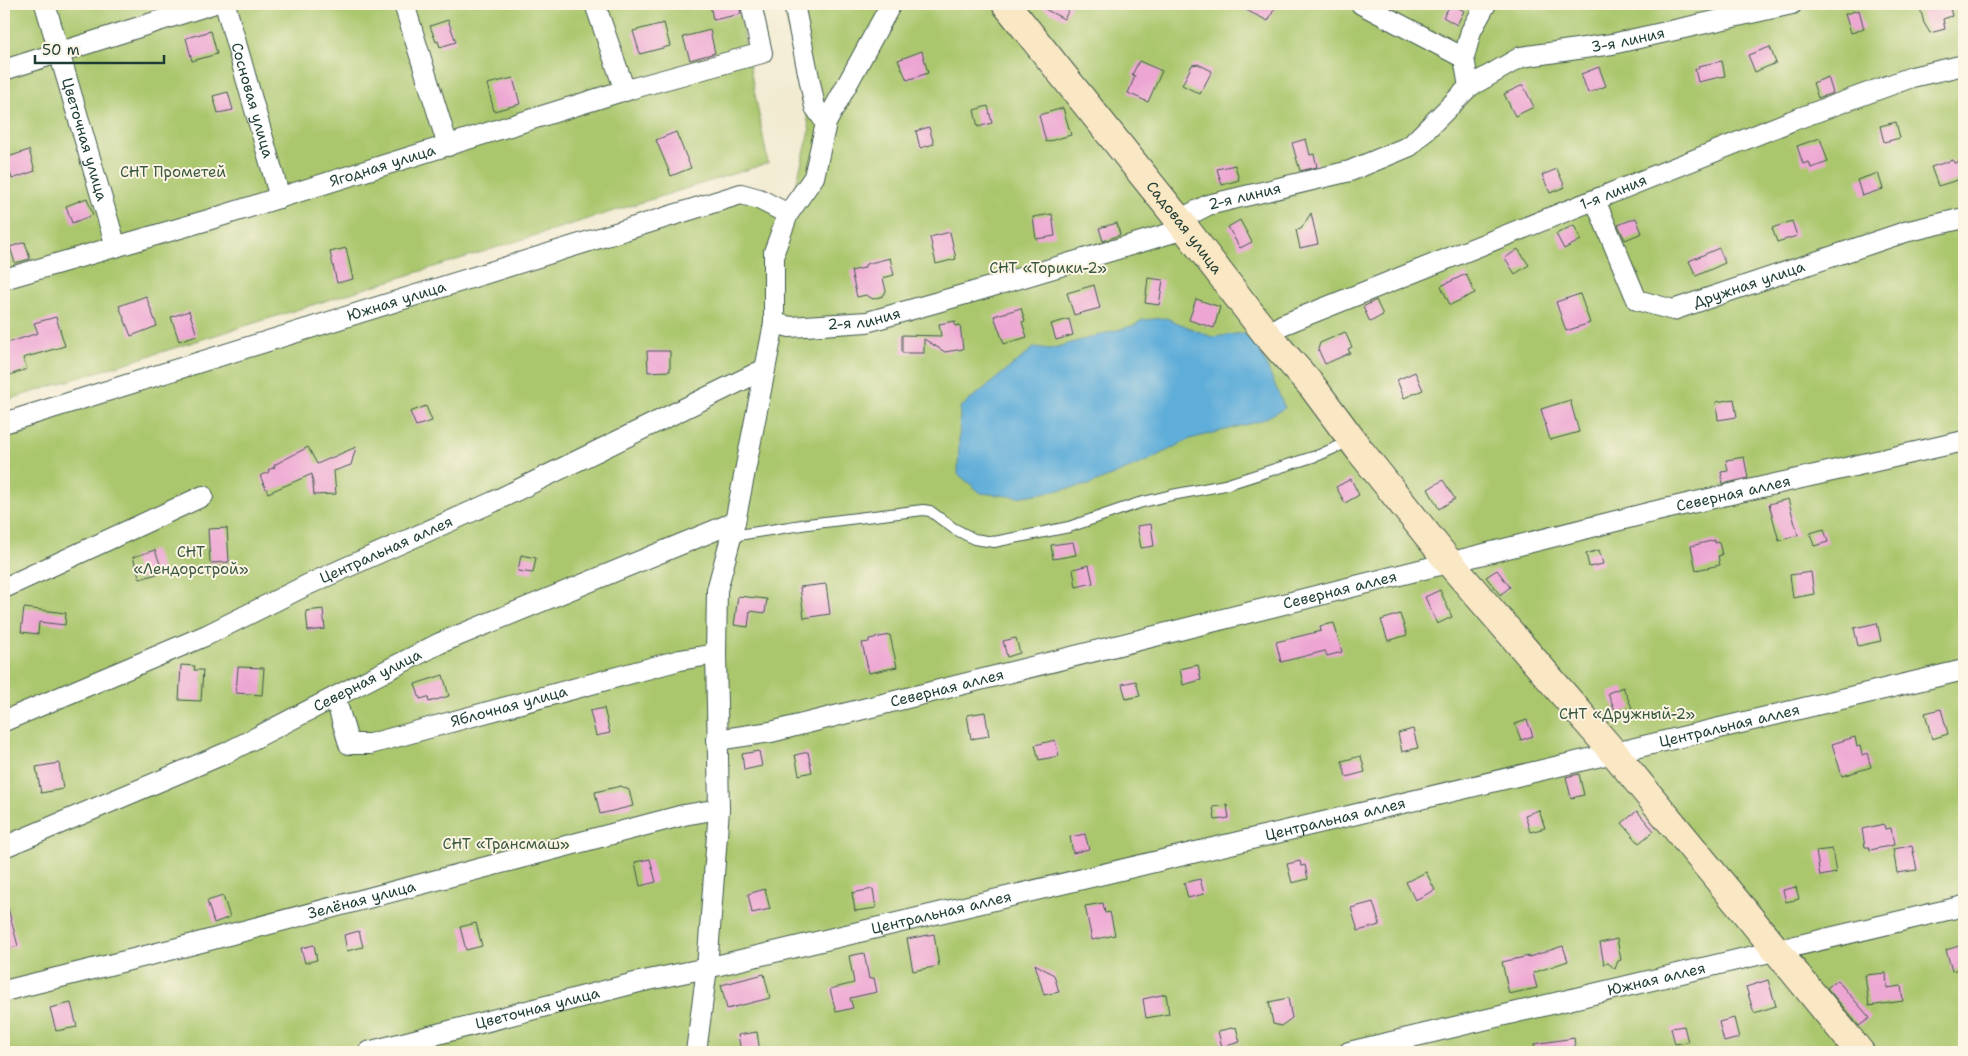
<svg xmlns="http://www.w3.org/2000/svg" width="1968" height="1056" font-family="'Shantell Sans',sans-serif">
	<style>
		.green { fill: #abc76e; stroke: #658251 }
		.water { fill: #5fadd9; stroke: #3f7586 }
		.building { fill: #eda6d3 }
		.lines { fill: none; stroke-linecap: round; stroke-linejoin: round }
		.lane-casing { stroke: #3f574c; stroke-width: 12 }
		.street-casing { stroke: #3f574c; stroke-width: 22 }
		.secondary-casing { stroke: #3f574c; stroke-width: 30 }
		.lane { stroke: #fff; stroke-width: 10 }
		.street { stroke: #fff; stroke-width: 20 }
		.secondary { stroke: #fae7c3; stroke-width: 28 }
		.labels { text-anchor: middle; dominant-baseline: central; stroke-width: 4; stroke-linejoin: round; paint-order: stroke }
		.street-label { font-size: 15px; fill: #1f3d34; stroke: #fcf5e5 }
		.park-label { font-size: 15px; fill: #3b5940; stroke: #fcf5e5 }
	</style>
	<rect width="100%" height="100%" fill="#fcf5e5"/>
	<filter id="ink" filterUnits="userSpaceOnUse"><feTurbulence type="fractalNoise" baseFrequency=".02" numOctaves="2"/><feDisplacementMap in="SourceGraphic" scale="10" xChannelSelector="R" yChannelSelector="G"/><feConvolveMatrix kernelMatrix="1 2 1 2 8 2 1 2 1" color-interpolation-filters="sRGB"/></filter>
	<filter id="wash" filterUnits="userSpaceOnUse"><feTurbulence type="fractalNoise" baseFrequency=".0096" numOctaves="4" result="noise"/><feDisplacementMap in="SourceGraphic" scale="20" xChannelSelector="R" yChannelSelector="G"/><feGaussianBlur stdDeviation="1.12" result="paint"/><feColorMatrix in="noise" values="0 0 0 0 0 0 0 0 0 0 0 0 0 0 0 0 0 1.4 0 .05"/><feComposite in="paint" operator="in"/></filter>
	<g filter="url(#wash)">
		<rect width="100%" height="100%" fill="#f2ebd2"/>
		<g class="green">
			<path d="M 4,4 L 738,4 L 768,163 L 4,401 Z"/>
			<path d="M 783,4 L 1964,4 L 1964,1052 L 4,1052 L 4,423 L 741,194 L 788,214 L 810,131 Z"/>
		</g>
		<path class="water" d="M 1166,318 L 1212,337 L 1244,333 L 1260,351 L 1285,408 L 1260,421 L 1190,439 L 1147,461 L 1089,485 L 1018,497 L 981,493 L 958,474 L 960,408 L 1035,347 L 1050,349 L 1135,325 L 1142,320 Z"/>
		<g id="blocks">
			<g class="building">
				<path d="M 710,4 L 739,4 L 741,14 L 713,20 Z"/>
				<path d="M 1035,4 L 1072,4 L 1064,19 Z"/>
				<path d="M 1234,4 L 1277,4 L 1268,21 Z"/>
				<path d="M 1451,4 L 1464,11 L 1457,25 L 1443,17 Z"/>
				<path d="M 1919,4 L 1949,4 L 1952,16 L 1943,19 L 1945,29 L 1930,33 L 1924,23 Z"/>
				<path d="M 1859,10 L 1864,29 L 1851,33 L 1845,14 Z"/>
				<path d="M 448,20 L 456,42 L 440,47 L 438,41 L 436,42 L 430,26 Z"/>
				<path d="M 664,23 L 670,46 L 640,54 L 633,31 Z"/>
				<path d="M 710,30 L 715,53 L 690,60 L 683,37 Z"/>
				<path d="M 211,31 L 217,54 L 192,61 L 186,38 Z"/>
				<path d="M 1770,47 L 1776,63 L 1755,72 L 1748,55 Z"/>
				<path d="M 922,51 L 928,73 L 907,80 L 898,60 Z"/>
				<path d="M 1139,61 L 1162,71 L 1148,102 L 1128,93 L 1135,76 L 1132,75 Z"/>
				<path d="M 1722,61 L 1725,76 L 1698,82 L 1695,69 L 1699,68 L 1698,66 Z"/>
				<path d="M 1198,64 L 1212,71 L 1200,94 L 1182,85 L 1192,65 Z"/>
				<path d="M 1599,67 L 1606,86 L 1588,93 L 1581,74 Z"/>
				<path d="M 1828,77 L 1833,93 L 1818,98 L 1813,83 Z"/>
				<path d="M 513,78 L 520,104 L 494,111 L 487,84 Z"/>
				<path d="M 1523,85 L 1534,107 L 1515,116 L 1504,94 Z"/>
				<path d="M 228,92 L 233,110 L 218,113 L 213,96 Z"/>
				<path d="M 988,106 L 992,123 L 978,127 L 974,110 Z"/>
				<path d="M 1063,108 L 1071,135 L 1046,142 L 1039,115 Z"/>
				<path d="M 1896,122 L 1900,138 L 1884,142 L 1880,126 Z"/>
				<path d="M 929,127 L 934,144 L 920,148 L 916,131 Z"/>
				<path d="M 676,132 L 691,168 L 671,176 L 656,140 Z"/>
				<path d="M 1820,138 L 1828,162 L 1811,168 L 1809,162 L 1803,164 L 1797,146 Z"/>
				<path d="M 1306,139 L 1310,155 L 1314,154 L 1317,167 L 1300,171 L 1292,143 Z"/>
				<path d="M 29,150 L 35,171 L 12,179 L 5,158 Z"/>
				<path d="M 1953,160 L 1954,163 L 1964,161 L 1964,178 L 1938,186 L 1931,167 Z"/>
				<path d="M 1235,165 L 1239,180 L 1222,185 L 1217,169 Z"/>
				<path d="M 1557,169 L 1565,187 L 1550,193 L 1542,175 Z"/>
				<path d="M 1878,173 L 1883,189 L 1862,196 L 1857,180 Z"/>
				<path d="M 87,198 L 93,215 L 72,223 L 66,206 Z"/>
				<path d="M 1311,213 L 1318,244 L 1300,248 L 1296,230 L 1301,229 Z"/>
				<path d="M 1052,214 L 1055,236 L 1036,239 L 1033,217 Z"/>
				<path d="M 1636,218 L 1642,233 L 1625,240 L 1618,225 Z"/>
				<path d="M 1240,220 L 1252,242 L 1240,248 L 1228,227 Z"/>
				<path d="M 1792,221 L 1797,236 L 1777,242 L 1772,228 Z"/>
				<path d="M 1117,223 L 1120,235 L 1103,241 L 1099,228 Z"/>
				<path d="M 1574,225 L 1581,240 L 1564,249 L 1556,234 Z"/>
				<path d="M 950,232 L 956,259 L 936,264 L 930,237 Z"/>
				<path d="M 25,242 L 30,259 L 15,263 L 10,247 Z"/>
				<path d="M 346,248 L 353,279 L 337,283 L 330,252 Z"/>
				<path d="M 1719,248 L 1725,263 L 1696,276 L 1689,261 Z"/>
				<path d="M 1518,249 L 1529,265 L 1515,274 L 1505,258 Z"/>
				<path d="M 890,258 L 894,275 L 883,278 L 886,291 L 883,296 L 873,299 L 866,295 L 857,297 L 851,271 L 864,268 L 866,264 Z"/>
				<path d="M 1466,274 L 1475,293 L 1450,305 L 1441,286 Z"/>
				<path d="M 1148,278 L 1163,280 L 1159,305 L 1145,303 Z"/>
				<path d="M 1094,285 L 1100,308 L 1074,315 L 1067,293 Z"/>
				<path d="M 1580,294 L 1590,323 L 1566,331 L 1556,302 Z"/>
				<path d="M 146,296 L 157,326 L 131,336 L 119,306 Z"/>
				<path d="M 1196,299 L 1220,307 L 1214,328 L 1189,320 Z"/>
				<path d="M 1376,300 L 1383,315 L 1370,322 L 1363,307 Z"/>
				<path d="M 1021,308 L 1025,321 L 1022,322 L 1027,337 L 1004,344 L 994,316 Z"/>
				<path d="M 189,311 L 197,335 L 179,341 L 171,317 Z"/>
				<path d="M 56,317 L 65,346 L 23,358 L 27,369 L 4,377 L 4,344 L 38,333 L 34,323 Z"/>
				<path d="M 1069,319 L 1073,335 L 1056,340 L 1051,324 Z"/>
				<path d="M 955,321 L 955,326 L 960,325 L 963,349 L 945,352 L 924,339 L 924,353 L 902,353 L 902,335 L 941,336 L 939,324 Z"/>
				<path d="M 1345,332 L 1352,347 L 1348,349 L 1350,353 L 1325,364 L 1318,349 L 1320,343 Z"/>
				<path d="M 647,351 L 670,351 L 670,371 L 648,372 Z"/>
				<path d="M 1415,372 L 1423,390 L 1404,398 L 1397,380 Z"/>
				<path d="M 1734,399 L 1737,417 L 1718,420 L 1716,402 Z"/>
				<path d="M 1570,400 L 1579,432 L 1550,440 L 1541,409 Z"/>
				<path d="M 426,406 L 432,421 L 416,426 L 410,412 Z"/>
				<path d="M 308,447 L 317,464 L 356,447 L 351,465 L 334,471 L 336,494 L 314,495 L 312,474 L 268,493 L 260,476 L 269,472 L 268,470 L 275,467 L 274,465 Z"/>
				<path d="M 1744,457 L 1748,478 L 1723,484 L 1721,472 L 1728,471 L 1726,460 Z"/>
				<path d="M 1351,479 L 1359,495 L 1345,503 L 1336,487 Z"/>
				<path d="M 1443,480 L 1455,499 L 1439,509 L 1428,489 Z"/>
				<path d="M 1788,499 L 1798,535 L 1779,541 L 1769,504 Z"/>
				<path d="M 1151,524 L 1154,546 L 1141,548 L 1137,526 Z"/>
				<path d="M 227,528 L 229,562 L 210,563 L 208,529 Z"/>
				<path d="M 1824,529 L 1828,542 L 1814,546 L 1810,533 Z"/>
				<path d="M 1715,540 L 1715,543 L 1719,542 L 1722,555 L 1718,556 L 1720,565 L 1696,570 L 1691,546 Z"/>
				<path d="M 1073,542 L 1076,555 L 1053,559 L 1051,545 Z"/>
				<path d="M 155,550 L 163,572 L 140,579 L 133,557 Z"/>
				<path d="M 1599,550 L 1603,564 L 1589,567 L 1586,554 Z"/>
				<path d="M 521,555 L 536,558 L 533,573 L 518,571 Z"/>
				<path d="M 1089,565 L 1093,583 L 1076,587 L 1073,569 Z"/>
				<path d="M 1497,570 L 1510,587 L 1500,595 L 1486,577 Z"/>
				<path d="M 1811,572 L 1814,594 L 1793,598 L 1790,575 Z"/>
				<path d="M 826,584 L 830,614 L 804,618 L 800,587 Z"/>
				<path d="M 1440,590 L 1452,617 L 1437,624 L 1425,597 Z"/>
				<path d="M 738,596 L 767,599 L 765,613 L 750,611 L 748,627 L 734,625 Z"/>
				<path d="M 24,608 L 66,613 L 65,625 L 39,622 L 38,634 L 21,632 Z"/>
				<path d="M 323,609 L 325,629 L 308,631 L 306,611 Z"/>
				<path d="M 1400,614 L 1407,635 L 1388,641 L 1381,620 Z"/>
				<path d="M 1334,623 L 1342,652 L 1327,656 L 1325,651 L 1281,662 L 1276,642 L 1321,631 L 1320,626 Z"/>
				<path d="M 1877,623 L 1881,641 L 1858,646 L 1854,628 Z"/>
				<path d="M 890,635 L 897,667 L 869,673 L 862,643 L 869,642 L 869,639 Z"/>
				<path d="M 1016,638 L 1020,653 L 1007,657 L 1003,641 Z"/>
				<path d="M 181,665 L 195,666 L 194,670 L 203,670 L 201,701 L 179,700 Z"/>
				<path d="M 1198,665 L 1201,680 L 1183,685 L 1180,669 Z"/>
				<path d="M 238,667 L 264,668 L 262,695 L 236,693 Z"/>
				<path d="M 443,675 L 449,696 L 429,702 L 428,697 L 420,699 L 415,684 Z"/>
				<path d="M 1136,681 L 1140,696 L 1126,699 L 1122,684 Z"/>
				<path d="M 1623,687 L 1632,708 L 1617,715 L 1608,693 Z"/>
				<path d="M 604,708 L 610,733 L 596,736 L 590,711 Z"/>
				<path d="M 1941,709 L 1948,734 L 1932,739 L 1925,713 Z"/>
				<path d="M 985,712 L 989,736 L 971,739 L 967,715 Z"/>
				<path d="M 1527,720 L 1533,736 L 1521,740 L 1515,724 Z"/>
				<path d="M 1413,729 L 1418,748 L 1402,752 L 1398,733 Z"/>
				<path d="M 1855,737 L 1857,747 L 1860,746 L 1862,755 L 1867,753 L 1871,767 L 1842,776 L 1832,744 Z"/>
				<path d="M 1055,740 L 1059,756 L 1039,760 L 1035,745 Z"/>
				<path d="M 759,751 L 762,766 L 744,770 L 742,754 Z"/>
				<path d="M 808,752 L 812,772 L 799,775 L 795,755 Z"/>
				<path d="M 1361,756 L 1365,772 L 1346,777 L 1342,761 Z"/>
				<path d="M 59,763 L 63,789 L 41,793 L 36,767 Z"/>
				<path d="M 1579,774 L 1584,795 L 1571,798 L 1566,777 Z"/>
				<path d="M 621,786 L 629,790 L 633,806 L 600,814 L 595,792 Z"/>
				<path d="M 1227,805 L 1229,818 L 1215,820 L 1213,807 Z"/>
				<path d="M 1539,810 L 1545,828 L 1530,832 L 1525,815 Z"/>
				<path d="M 1637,811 L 1654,831 L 1639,843 L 1622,823 Z"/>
				<path d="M 1884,824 L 1885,829 L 1891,828 L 1894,845 L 1870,850 L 1869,847 L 1865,847 L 1862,829 Z"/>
				<path d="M 1085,834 L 1089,849 L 1073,853 L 1070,837 Z"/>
				<path d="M 1912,846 L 1917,870 L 1897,873 L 1893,849 Z"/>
				<path d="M 1832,849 L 1836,873 L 1820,876 L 1816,851 Z"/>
				<path d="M 650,859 L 656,882 L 640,886 L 635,862 Z"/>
				<path d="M 1300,861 L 1301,866 L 1305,865 L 1308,879 L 1292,883 L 1287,864 Z"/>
				<path d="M 1426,872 L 1435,890 L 1415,900 L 1406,882 Z"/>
				<path d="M 1200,879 L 1204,894 L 1188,898 L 1184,883 Z"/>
				<path d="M 1796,887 L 1799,899 L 1786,902 L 1783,890 Z"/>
				<path d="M 765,889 L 770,909 L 752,913 L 748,894 Z"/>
				<path d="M 873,889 L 876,908 L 855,911 L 852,893 Z"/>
				<path d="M 223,896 L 230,917 L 214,923 L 207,901 Z"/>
				<path d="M 1373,902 L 1380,925 L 1358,931 L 1351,908 Z"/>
				<path d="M 1103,903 L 1105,913 L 1110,912 L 1115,935 L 1092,940 L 1085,906 Z"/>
				<path d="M 8,908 L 18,946 L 4,950 L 4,909 Z"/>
				<path d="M 476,923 L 482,946 L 466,950 L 460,927 Z"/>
				<path d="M 359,931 L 363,947 L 347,951 L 344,935 Z"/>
				<path d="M 934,934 L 939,966 L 913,971 L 907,939 Z"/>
				<path d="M 1617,939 L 1621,960 L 1618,961 L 1615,969 L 1608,963 L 1604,964 L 1600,943 Z"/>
				<path d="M 314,945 L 317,960 L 305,963 L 301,948 Z"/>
				<path d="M 1962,945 L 1964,953 L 1964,967 L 1952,971 L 1946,950 Z"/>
				<path d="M 1563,946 L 1568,961 L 1533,973 L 1537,988 L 1509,994 L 1502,962 L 1529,956 L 1529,957 Z"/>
				<path d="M 864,953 L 869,979 L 874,978 L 877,992 L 850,998 L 853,1008 L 836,1012 L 830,989 L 854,983 L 849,956 Z"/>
				<path d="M 1035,964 L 1054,975 L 1059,992 L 1044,995 Z"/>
				<path d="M 1886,973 L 1887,988 L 1901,986 L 1903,1001 L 1869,1006 L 1865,975 Z"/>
				<path d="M 764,974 L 770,998 L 727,1009 L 721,985 Z"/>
				<path d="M 1768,980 L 1776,1006 L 1754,1013 L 1746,987 Z"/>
				<path d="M 1837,980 L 1870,1018 L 1859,1026 L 1827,988 Z"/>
				<path d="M 1166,994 L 1169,1014 L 1146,1018 L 1143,999 Z"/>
				<path d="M 1288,998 L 1292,1018 L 1281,1026 L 1273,1024 L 1269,1002 Z"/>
				<path d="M 71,1003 L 77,1027 L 56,1031 L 50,1008 Z"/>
				<path d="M 1734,1018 L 1739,1038 L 1724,1042 L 1719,1022 Z"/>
				<path d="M 1684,1026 L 1688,1042 L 1675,1044 L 1671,1028 Z"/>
				<path d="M 1236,1027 L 1240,1042 L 1222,1047 L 1218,1031 Z"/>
				<path d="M 757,1032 L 760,1052 L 741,1052 L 738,1035 Z"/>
				<path d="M 1574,1038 L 1576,1052 L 1535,1052 L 1534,1044 Z"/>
			</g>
		</g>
	</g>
	<g filter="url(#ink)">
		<use href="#blocks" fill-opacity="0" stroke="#3f574c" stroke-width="1"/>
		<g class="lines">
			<defs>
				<path id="lane" d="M 732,536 L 808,524 L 923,510 L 930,511 L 953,528 L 974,539 L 994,542 L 1069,527 L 1139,503 L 1172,495 L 1225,485 L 1319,455 L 1350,441"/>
				<g id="street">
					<path id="s1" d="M 45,4 L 116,247"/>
					<path id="s2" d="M 225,4 L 280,198"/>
					<path d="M 404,4 L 448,146"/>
					<path d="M 595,4 L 625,91"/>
					<path d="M 794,4 L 815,107 L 826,123"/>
					<path d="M 1361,4 L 1464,58"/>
					<path d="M 4,70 L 212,4"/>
					<path d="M 1469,87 L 1464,58 L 1471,31 L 1486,4"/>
					<path id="s3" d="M 1595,200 L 1637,300 L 1673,310 L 1905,232 L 1964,218"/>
					<path id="s4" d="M 4,279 L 208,220 L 619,92 L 762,53 L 751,4"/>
					<path id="s5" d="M 774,323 L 790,327 L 867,322 L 973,292 L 1171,233 L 1179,220 L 1208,205 L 1350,171 L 1410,146 L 1469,87 L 1521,57 L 1612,44 L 1792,4"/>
					<path id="s6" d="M 1267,335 L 1282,325 L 1791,121 L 1912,77 L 1964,65"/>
					<path id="s7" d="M 4,423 L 741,194 L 759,199 L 788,214"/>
					<path d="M 4,588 L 203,496"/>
					<path id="s8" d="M 335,697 L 349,744 L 370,744 L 680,660 L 716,654"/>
					<path id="s9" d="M 4,721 L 207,635 L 307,585 L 493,502 L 765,369"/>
					<path id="s10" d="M 717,740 L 771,732 L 1652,512 L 1964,441"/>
					<path id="s11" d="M 4,847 L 226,753 L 440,643 L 735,522"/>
					<path id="s12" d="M 4,991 L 190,945 L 684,815 L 719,809"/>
					<path id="s13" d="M 368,1052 L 639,982 L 707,968 L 1964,670"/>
					<path d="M 696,1052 L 707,968 L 719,809 L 716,654 L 717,590 L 735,522 L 771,339 L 774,323 L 774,252 L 788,214 L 814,177 L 826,123 L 891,4"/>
					<path id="s14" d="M 1349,1052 L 1964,906"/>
				</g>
				<g id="secondary">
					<path id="s15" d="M 1006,4 L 1179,220 L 1267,335 L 1312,386 L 1361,452 L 1449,562 L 1615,754 L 1860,1052"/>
				</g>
			</defs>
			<use href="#lane" class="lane-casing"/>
			<use href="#street" class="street-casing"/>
			<use href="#secondary" class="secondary-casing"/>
			<use href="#lane" class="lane"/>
			<use href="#street" class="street"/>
			<use href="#secondary" class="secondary"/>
		</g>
	</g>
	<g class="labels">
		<g class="street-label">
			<text stroke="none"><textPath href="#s5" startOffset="921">3-я линия</textPath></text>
			<text stroke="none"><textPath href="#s2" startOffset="100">Сосновая улица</textPath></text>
			<text stroke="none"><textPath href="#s1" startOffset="141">Цветочная улица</textPath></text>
			<text stroke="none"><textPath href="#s4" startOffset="395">Ягодная улица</textPath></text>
			<text stroke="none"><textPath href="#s6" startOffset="375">1-я линия</textPath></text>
			<text stroke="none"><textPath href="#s5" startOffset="496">2-я линия</textPath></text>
			<text stroke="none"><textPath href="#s15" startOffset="286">Садовая улица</textPath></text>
			<text stroke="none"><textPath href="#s3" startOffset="226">Дружная улица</textPath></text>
			<text stroke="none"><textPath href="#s7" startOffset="411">Южная улица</textPath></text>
			<text stroke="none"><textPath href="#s5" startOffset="91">2-я линия</textPath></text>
			<text stroke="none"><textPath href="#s10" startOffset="1046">Северная аллея</textPath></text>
			<text stroke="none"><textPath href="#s9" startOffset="419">Центральная аллея</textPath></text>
			<text stroke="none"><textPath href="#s10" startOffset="641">Северная аллея</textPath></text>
			<text stroke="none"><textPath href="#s11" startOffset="400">Северная улица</textPath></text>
			<text stroke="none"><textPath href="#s10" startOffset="236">Северная аллея</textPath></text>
			<text stroke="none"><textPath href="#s8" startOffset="214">Яблочная улица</textPath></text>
			<text stroke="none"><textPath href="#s13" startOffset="1400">Центральная аллея</textPath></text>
			<text stroke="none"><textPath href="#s13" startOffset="995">Центральная аллея</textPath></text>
			<text stroke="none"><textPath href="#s12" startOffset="369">Зелёная улица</textPath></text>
			<text stroke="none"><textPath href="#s13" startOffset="590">Центральная аллея</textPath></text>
			<text stroke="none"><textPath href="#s14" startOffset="316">Южная аллея</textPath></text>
			<text stroke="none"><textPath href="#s13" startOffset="175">Цветочная улица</textPath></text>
		</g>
		<g class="park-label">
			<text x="173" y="172">СНТ Прометей</text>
			<text x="1048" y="268">СНТ «Торики-2»</text>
			<text x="191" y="552">СНТ<tspan x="191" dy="17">«Лендорстрой»</tspan></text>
			<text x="1627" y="714">СНТ «Дружный-2»</text>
			<text x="506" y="844">СНТ «Трансмаш»</text>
		</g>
	</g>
	<rect width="1968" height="1056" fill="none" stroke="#fcf5e5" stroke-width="20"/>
	<path d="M35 55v8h129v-8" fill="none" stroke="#1f3d34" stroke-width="2.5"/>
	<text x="42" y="55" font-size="15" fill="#1f3d34" stroke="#fcf5e5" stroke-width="4" paint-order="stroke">50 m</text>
</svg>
